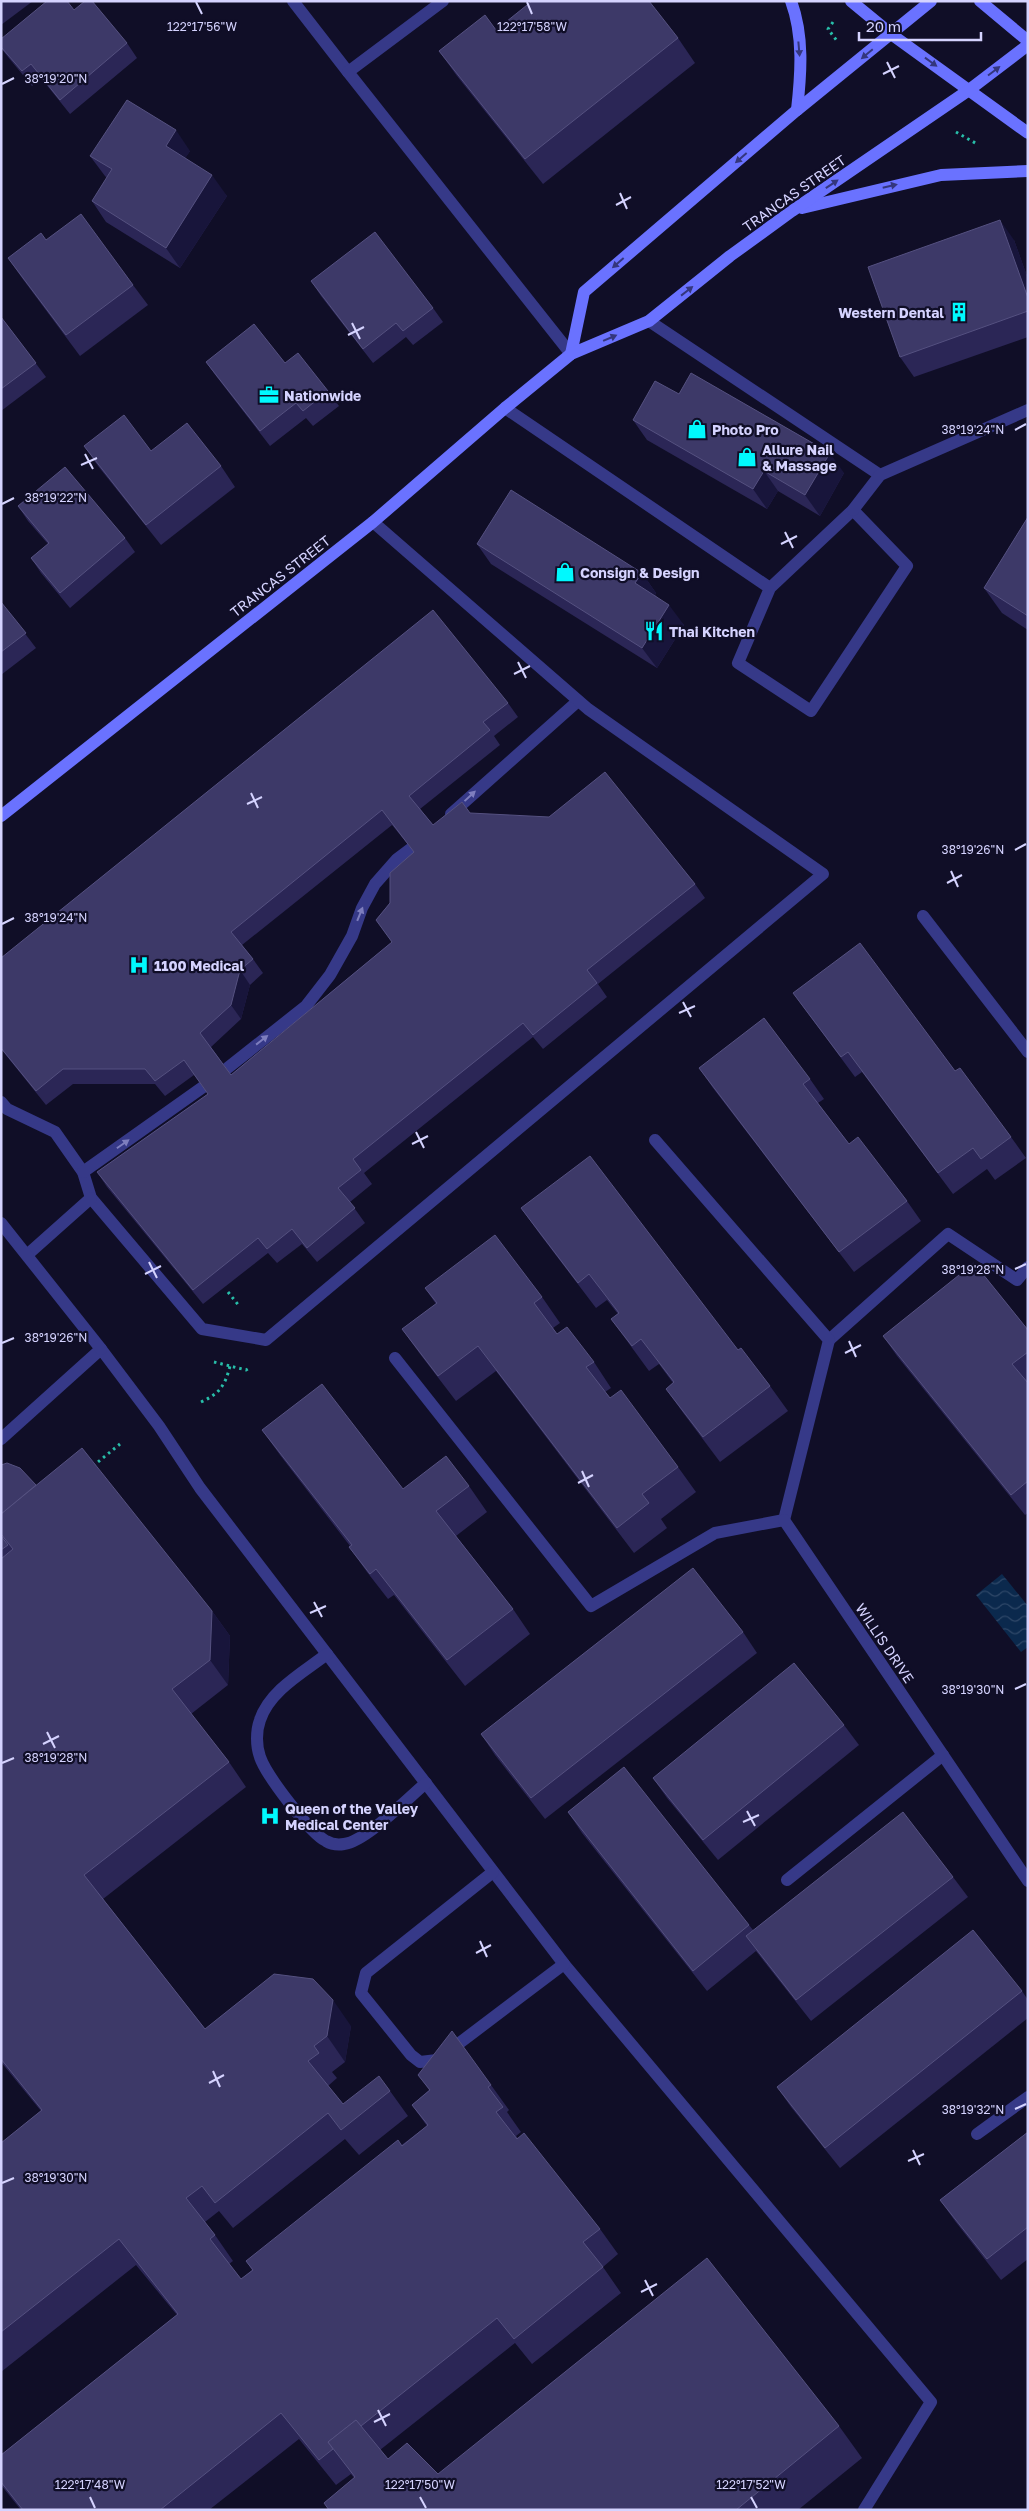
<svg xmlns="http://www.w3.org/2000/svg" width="1029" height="2511" font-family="'Golos Text',sans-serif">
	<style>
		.water { fill: url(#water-waves) }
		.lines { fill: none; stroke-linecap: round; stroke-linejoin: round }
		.path { stroke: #28bea9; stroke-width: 3; stroke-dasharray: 2.5 4; stroke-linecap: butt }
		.lane { stroke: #363988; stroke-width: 12 }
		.street { stroke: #363988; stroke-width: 12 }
		.secondary { stroke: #6a72ff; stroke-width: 12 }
		.wall { fill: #2b2656; fill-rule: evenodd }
		.shaded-wall { fill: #18153b }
		.building { fill: #3d3968; stroke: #555180; fill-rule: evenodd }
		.oneway { fill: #34367d }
		.oneway2 { fill: #7e7ebe }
		.ticks { fill: none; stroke: #d5d3ff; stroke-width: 2 }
		.labels { text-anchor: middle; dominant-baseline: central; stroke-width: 4.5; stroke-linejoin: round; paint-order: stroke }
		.street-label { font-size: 14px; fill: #d5d3ff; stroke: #100e27 }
		.poi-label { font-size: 14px; font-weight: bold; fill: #d5d3ff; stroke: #100e27; text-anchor: start }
		.ticks-label { font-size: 12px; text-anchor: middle; fill: #d5d3ff; stroke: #100e27; stroke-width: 4.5; stroke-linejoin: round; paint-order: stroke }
	</style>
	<defs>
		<pattern id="water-waves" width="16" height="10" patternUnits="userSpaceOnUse" patternTransform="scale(1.25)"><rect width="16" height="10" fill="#0b294d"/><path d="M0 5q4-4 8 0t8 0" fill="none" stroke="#2e4768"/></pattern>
	</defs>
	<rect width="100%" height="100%" fill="#100e27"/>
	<path class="water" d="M 1002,1574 L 1028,1606 L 1028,1647 L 1021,1652 L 976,1595 Z"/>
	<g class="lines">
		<g class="path">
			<path d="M 833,22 L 828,29 L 837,41"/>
			<path d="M 956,132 L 977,144"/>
			<path d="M 228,1292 L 240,1307"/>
			<path d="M 214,1362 L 246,1370 L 251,1367"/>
			<path d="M 201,1402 C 219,1394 225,1386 230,1366"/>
			<path d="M 93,1466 L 120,1444"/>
		</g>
		<g class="lane">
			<path d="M 293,1 L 348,72"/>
			<path d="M 443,1 L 348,72 L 571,354"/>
			<path d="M 649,321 L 880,475"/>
			<path d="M 505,408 L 770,588 L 738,663 L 811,711 L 907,566 L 853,510 L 770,588"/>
			<path d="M 853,510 L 880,475 L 1028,410"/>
			<path d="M 451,814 L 578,701"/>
			<path d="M 923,916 L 1028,1052"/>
			<path d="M 225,1070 L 306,1006 L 330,975 L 352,936 L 362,908 L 375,884 L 397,859 L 417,844"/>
			<path d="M 1,1102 L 7,1109 L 55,1132 L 83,1172 L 91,1198 L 202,1329 L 266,1340 L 823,874 L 588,709 L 373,522"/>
			<path d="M 83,1172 L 203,1087"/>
			<path d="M 27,1255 L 91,1198"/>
			<path d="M 829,1340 L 948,1234 L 1017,1280 L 1028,1267"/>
			<path d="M 395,1358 L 591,1606 L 715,1533 L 784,1520 L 829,1340 L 655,1140"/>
			<path d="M 1,1439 L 101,1349 L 159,1426 L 200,1488 L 564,1964 L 931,2402 L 864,2510"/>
			<path d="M 327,1654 C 304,1672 270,1690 260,1720 C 256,1731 256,1746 260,1757 C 266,1775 310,1833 326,1841 C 331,1844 338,1845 344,1844 C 366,1841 407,1799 426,1783"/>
			<path d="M 493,1872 L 366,1973 L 361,1993 L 411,2055 L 420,2062 L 437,2060 L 564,1964"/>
			<path d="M 787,1880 L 943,1755"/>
			<path d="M 977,2134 L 1028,2097"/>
		</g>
		<g class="street">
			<path d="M 1,1223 L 101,1349"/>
			<path d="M 784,1520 L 1028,1881"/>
		</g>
		<g class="secondary">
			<path d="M 791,1 C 804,36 801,74 797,110"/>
			<path d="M 851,1 L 891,34 L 1028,133"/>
			<path d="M 980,1 L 1028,41"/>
			<path d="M 802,208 L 941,175 L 1028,171"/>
			<path d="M 571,354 L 584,292 L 797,110 L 931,1"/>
			<path d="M 1,816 L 373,522 L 505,408 L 571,354 L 649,321 L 730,256 L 792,211 L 969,90 L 1028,45"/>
		</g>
	</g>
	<g class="wall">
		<path d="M 1,1 L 33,1 L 1,25 Z"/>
		<path d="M 74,10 L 127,43 L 137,58 L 70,114 L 41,78 L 32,86 L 8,57 L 1,48 L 1,39 Z"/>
		<path d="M 496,30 L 678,38 L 695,63 L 543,184 L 457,76 L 439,51 Z"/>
		<path d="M 190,151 L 185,158 L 227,196 L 180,268 L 106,222 L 92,201 L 107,178 L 105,176 L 90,156 Z"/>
		<path d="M 46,240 L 133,285 L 148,305 L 80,356 L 22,278 L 8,258 Z"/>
		<path d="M 1014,240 L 1028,279 L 1028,337 L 914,377 L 900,357 Z"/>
		<path d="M 311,281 L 433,308 L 443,322 L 413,345 L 406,337 L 373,363 L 321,296 Z"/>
		<path d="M 1,317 L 46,377 L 1,411 Z"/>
		<path d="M 206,362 L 285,363 L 328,391 L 339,406 L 313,426 L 306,418 L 270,446 L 216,376 Z"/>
		<path d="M 633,420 L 844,473 L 820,516 L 778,491 L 767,509 L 647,440 Z"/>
		<path d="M 84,446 L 151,451 L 221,466 L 235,487 L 161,545 L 98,466 Z"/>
		<path d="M 18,506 L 125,538 L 135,552 L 70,608 L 41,573 L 31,558 L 48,544 L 28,521 Z"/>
		<path d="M 1028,517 L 1028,630 L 1002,613 L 984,588 Z"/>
		<path d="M 477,544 L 642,573 L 656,593 L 655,595 L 684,625 L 657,668 L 491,564 Z"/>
		<path d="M 1,602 L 36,648 L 1,675 Z"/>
		<path d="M 508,703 L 518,717 L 494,736 L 500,745 L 420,809 L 433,825 L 470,813 L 695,884 L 705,898 L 598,984 L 607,997 L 543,1049 L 533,1037 L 364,1173 L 372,1184 L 350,1202 L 365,1223 L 317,1262 L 302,1244 L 277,1263 L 268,1253 L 203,1304 L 107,1187 L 97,1172 L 208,1094 L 194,1075 L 165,1096 L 155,1084 L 73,1084 L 46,1105 L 1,1049 L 1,958 ZM 392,825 L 414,852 L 390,903 L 376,920 L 392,942 L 231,1075 L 211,1047 L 241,1019 L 250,985 L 263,973 L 253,959 L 242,945 Z"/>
		<path d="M 793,993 L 955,1071 L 1011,1137 L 1026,1158 L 995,1180 L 987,1169 L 953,1194 L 862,1072 L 855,1077 Z"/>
		<path d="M 699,1068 L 810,1079 L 824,1099 L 818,1103 L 849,1144 L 907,1201 L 921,1221 L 854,1272 L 713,1088 Z"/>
		<path d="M 521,1208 L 738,1350 L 770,1386 L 788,1411 L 720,1462 L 684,1414 L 666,1389 L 673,1383 L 659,1364 L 649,1371 L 611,1319 L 618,1314 L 607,1300 L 596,1308 L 539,1233 Z"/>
		<path d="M 425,1288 L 542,1297 L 560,1323 L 553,1328 L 557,1334 L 594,1362 L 611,1388 L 605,1392 L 610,1398 L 678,1467 L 696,1492 L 661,1519 L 667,1528 L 634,1553 L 496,1371 L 456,1401 L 420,1354 L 402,1329 L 436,1304 Z"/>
		<path d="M 1028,1330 L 1028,1513 L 1025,1515 L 897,1356 L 883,1336 Z"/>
		<path d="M 262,1430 L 403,1489 L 469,1486 L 487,1512 L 456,1536 L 513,1609 L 530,1634 L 465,1686 L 394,1595 L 388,1599 L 367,1572 L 349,1547 L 350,1546 L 280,1455 Z"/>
		<path d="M 1,1465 L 36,1485 L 212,1611 L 230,1636 L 228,1685 L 191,1714 L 229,1762 L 246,1787 L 103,1899 L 205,2029 L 351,2026 L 345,2062 L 332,2072 L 337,2078 L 328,2086 L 343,2104 L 390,2091 L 408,2116 L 359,2155 L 345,2139 L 233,2228 L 219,2211 L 205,2222 L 215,2235 L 233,2261 L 229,2264 L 241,2279 L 252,2270 L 246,2261 L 427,2126 L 412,2105 L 429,2090 L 418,2075 L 491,2085 L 509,2110 L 507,2112 L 521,2132 L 516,2136 L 600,2229 L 618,2254 L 603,2267 L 621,2293 L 532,2364 L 515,2343 L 380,2450 L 388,2459 L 438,2474 L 839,2426 L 862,2458 L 798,2510 L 329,2510 L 324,2503 L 354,2478 L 351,2474 L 336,2485 L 299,2439 L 209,2510 L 21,2510 L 1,2485 L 1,2455 L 177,2315 L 136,2265 L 1,2372 L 1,2143 L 41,2111 L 1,2062 Z"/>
		<path d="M 743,1632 L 757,1653 L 545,1819 L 495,1755 L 481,1734 Z"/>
		<path d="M 844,1725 L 859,1745 L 718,1860 L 667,1798 L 653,1778 Z"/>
		<path d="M 568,1812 L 749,1925 L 753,1930 L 953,1877 L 968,1897 L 811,2021 L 756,1951 L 707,1991 L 582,1833 Z"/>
		<path d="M 1022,1991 L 1028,2000 L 1028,2018 L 840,2168 L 791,2107 L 777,2087 Z"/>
		<path d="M 1028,2132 L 1028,2259 L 1001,2280 L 955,2221 L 940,2200 Z"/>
	</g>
	<g class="shaded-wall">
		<path d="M 176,130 L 190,151 L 180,166 L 166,146 Z"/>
		<path d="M 212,175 L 227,196 L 180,268 L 166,248 Z"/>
		<path d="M 1000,220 L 1014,240 L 1028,279 L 1028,298 Z"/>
		<path d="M 830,453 L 844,473 L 820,516 L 805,495 Z"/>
		<path d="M 764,471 L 778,491 L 767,509 L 753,489 Z"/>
		<path d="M 642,573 L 656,593 L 650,604 L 635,583 Z"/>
		<path d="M 669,605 L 684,625 L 657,668 L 642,648 Z"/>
		<path d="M 240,970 L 250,985 L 241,1019 L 231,1005 Z"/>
		<path d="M 212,1611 L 230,1636 L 228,1685 L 210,1660 Z"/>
		<path d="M 333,2000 L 351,2026 L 345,2062 L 327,2036 Z"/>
	</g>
	<g class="building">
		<path d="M 47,1 L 67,1 L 74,10 L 85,1 L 92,1 L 127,43 L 60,100 L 31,64 L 22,71 L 1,47 L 1,39 Z"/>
		<path d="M 532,1 L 649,1 L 678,38 L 525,159 L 439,51 L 485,15 L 496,30 Z"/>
		<path d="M 127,100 L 176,130 L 166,146 L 212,175 L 166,248 L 92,201 L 112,169 L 90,156 Z"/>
		<path d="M 81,214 L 133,285 L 66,335 L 8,258 L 41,233 L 46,240 Z"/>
		<path d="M 1000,220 L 1028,298 L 1028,311 L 900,357 L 868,267 Z"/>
		<path d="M 375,232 L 433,308 L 403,331 L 396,323 L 363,349 L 311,281 Z"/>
		<path d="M 1,317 L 36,363 L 1,389 Z"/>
		<path d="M 254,324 L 285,363 L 298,353 L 328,391 L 303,411 L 296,403 L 260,431 L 206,362 Z"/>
		<path d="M 691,373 L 830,453 L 805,495 L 764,471 L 753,489 L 633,420 L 655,381 L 679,394 Z"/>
		<path d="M 124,415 L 151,451 L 187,423 L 221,466 L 146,525 L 84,446 Z"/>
		<path d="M 65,467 L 125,538 L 60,593 L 31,558 L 49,543 L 18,506 Z"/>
		<path d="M 511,490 L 642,573 L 635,583 L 669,605 L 642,648 L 477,544 Z"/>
		<path d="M 1028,517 L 1028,616 L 984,588 Z"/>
		<path d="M 1,602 L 26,633 L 1,652 Z"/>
		<path d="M 433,610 L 508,703 L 483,722 L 490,730 L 409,796 L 433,825 L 462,802 L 470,813 L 549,817 L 605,772 L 695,884 L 587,970 L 597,983 L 533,1035 L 523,1023 L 353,1159 L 361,1170 L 338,1188 L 355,1208 L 307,1248 L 292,1229 L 267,1249 L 258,1238 L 193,1290 L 97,1172 L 208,1094 L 184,1060 L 155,1081 L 145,1069 L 63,1069 L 36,1091 L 1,1048 L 1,958 ZM 382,810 L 414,852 L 390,873 L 390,903 L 376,920 L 392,942 L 231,1075 L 200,1033 L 231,1005 L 240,970 L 253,959 L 231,932 Z"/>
		<path d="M 860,943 L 955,1071 L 960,1068 L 1011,1137 L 981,1159 L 973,1148 L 938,1173 L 848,1052 L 841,1057 L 793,993 Z"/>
		<path d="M 764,1018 L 810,1079 L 803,1084 L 849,1144 L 858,1137 L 907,1201 L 839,1252 L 699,1068 Z"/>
		<path d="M 590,1156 L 738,1350 L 741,1348 L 770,1386 L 703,1437 L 666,1389 L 674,1382 L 641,1339 L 632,1346 L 611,1319 L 619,1313 L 589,1274 L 578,1283 L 521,1208 Z"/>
		<path d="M 495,1235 L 542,1297 L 534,1303 L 557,1334 L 567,1327 L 594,1362 L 586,1367 L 610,1398 L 621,1390 L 678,1467 L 642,1494 L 649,1503 L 617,1528 L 478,1346 L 438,1376 L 402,1329 L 437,1303 L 425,1288 Z"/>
		<path d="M 974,1263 L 1028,1330 L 1028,1352 L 1012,1364 L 1028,1383 L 1028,1481 L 1011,1495 L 883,1336 Z"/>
		<path d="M 322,1384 L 403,1489 L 446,1456 L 469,1486 L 436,1511 L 513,1609 L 447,1660 L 376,1569 L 370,1574 L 349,1547 L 352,1545 L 262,1430 Z"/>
		<path d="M 82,1448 L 212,1611 L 210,1660 L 172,1689 L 229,1762 L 84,1875 L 205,2029 L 274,1974 L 313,1979 L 333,2000 L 327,2036 L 314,2046 L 319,2053 L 308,2061 L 343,2104 L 379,2076 L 390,2091 L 341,2130 L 328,2113 L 215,2203 L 202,2186 L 186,2198 L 215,2235 L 210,2239 L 241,2279 L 253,2270 L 246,2261 L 398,2140 L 402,2146 L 428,2125 L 412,2105 L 430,2090 L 418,2075 L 452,2031 L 491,2085 L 488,2087 L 503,2107 L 496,2112 L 517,2139 L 524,2133 L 600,2229 L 583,2242 L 603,2267 L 514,2339 L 497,2318 L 361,2426 L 356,2420 L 328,2442 L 333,2449 L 319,2460 L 281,2413 L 160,2510 L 23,2510 L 1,2482 L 1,2455 L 178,2314 L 119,2239 L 1,2332 L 1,2143 L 42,2110 L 1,2059 L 1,1559 L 13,1549 L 1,1534 L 1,1514 Z"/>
		<path d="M 7,1463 L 20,1468 L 36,1485 L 1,1514 L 1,1465 Z"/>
		<path d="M 1,1536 L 8,1545 L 1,1550 Z"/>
		<path d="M 693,1568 L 743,1632 L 531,1798 L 481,1734 Z"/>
		<path d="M 794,1663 L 844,1725 L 703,1840 L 653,1778 Z"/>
		<path d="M 624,1767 L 749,1925 L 693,1971 L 568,1812 Z"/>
		<path d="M 903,1812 L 953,1877 L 796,2000 L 746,1936 Z"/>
		<path d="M 973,1930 L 1022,1991 L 825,2148 L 777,2087 Z"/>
		<path d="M 1028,2132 L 1028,2227 L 987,2259 L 940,2200 Z"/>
		<path d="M 707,2258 L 839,2426 L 736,2510 L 329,2510 L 324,2503 L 355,2477 L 328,2442 L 356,2420 L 388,2459 L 407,2443 L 438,2474 Z"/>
	</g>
	<defs><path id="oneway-solid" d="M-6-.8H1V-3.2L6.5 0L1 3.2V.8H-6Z" transform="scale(1.25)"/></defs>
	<g class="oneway">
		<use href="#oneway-solid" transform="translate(799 49) rotate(85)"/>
		<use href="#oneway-solid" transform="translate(867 54) rotate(140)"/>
		<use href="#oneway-solid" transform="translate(931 62) rotate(36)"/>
		<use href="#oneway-solid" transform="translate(994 71) rotate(-37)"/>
		<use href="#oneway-solid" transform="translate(741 158) rotate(139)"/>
		<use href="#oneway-solid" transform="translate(832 184) rotate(-34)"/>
		<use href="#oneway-solid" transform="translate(890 186) rotate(-13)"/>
		<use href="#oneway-solid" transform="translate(618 263) rotate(139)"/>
		<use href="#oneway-solid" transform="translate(687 291) rotate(-38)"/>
		<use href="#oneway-solid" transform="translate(610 338) rotate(-23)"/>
	</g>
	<g class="oneway2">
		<use href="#oneway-solid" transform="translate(470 796) rotate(-43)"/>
		<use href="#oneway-solid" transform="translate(360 914) rotate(-68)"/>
		<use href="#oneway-solid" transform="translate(262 1040) rotate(-38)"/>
		<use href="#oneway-solid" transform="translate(123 1144) rotate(-35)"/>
	</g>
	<path class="ticks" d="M 196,2 L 202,14M 527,2 L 532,14M 887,62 L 895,78M 883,74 L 899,66M 2,84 L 14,78M 620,193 L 627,209M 616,205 L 631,197M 352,323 L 360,339M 348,335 L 364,327M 1015,430 L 1026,424M 85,454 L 93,469M 81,465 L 97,458M 2,504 L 14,498M 785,532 L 793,548M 781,544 L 797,536M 518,662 L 526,678M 514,674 L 530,666M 251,793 L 258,808M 247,804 L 262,797M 1015,850 L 1026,844M 951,871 L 958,887M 947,883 L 962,875M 2,924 L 14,918M 683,1002 L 691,1017M 679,1013 L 695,1006M 416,1132 L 424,1148M 412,1144 L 428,1136M 149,1262 L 157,1278M 1015,1269 L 1026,1264M 145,1274 L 161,1266M 849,1341 L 856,1357M 2,1343 L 14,1338M 845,1353 L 861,1345M 582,1471 L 589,1487M 578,1483 L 593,1475M 314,1602 L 322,1617M 310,1613 L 326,1606M 1015,1689 L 1026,1684M 47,1732 L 55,1748M 43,1744 L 59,1736M 2,1763 L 14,1758M 747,1811 L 755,1826M 743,1822 L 759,1815M 480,1941 L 487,1957M 476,1953 L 491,1945M 213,2071 L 220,2087M 209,2083 L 224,2075M 1015,2109 L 1026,2104M 913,2150 L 920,2165M 908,2161 L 924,2154M 2,2183 L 14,2178M 645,2280 L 653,2296M 641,2292 L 657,2284M 378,2410 L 386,2426M 374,2422 L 390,2414M 90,2497 L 95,2508M 420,2497 L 426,2508M 751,2497 L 757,2508"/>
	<defs>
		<symbol id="building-bare" viewBox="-9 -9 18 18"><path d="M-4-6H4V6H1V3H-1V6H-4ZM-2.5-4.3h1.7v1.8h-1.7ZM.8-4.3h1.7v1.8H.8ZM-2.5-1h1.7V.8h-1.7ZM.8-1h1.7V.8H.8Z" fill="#00f9fe" stroke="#100e27" stroke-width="2.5" paint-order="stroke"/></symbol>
		<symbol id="office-bare" viewBox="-9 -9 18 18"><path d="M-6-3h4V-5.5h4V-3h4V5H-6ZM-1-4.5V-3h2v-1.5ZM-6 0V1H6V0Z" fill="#00f9fe" stroke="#100e27" stroke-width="2.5" paint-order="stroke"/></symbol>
		<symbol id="shop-bare" viewBox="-9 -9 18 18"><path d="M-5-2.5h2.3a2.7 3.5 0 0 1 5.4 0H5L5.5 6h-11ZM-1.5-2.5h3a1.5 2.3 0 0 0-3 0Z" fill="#00f9fe" stroke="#100e27" stroke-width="2.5" paint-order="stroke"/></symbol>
		<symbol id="restaurant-bare" viewBox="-9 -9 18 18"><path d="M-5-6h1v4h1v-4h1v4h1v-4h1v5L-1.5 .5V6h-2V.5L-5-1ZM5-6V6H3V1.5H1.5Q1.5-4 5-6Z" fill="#00f9fe" stroke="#100e27" stroke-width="2.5" paint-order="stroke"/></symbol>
		<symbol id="hospital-bare" viewBox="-9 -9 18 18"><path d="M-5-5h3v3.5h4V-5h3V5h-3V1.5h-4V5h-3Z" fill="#00f9fe" stroke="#100e27" stroke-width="2.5" paint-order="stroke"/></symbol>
	</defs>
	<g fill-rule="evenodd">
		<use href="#building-bare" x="945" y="298" width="28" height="28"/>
		<use href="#office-bare" x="255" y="381" width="28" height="28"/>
		<use href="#shop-bare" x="683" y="415" width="28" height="28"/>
		<use href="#shop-bare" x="733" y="443" width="28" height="28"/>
		<use href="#shop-bare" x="551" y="558" width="28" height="28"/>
		<use href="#restaurant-bare" x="640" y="617" width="28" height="28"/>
		<use href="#hospital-bare" x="125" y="951" width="28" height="28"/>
		<use href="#hospital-bare" x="256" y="1802" width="28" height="28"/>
	</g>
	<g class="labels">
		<g class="street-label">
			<text transform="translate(794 193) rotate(-35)">TRANCAS STREET</text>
			<text transform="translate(280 576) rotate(-38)">TRANCAS STREET</text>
			<text transform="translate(885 1643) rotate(56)">WILLIS DRIVE</text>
		</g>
		<g class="poi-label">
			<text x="944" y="312" text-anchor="end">Western Dental</text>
			<text x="284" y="395">Nationwide</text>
			<text x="712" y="429">Photo Pro</text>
			<text x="762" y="449">Allure Nail<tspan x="762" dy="16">&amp; Massage</tspan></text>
			<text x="580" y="572">Consign &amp; Design</text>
			<text x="669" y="631">Thai Kitchen</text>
			<text x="154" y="965">1100 Medical</text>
			<text x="285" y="1808">Queen of the Valley<tspan x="285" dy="16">Medical Center</tspan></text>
		</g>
	</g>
	<g class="ticks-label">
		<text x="202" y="31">122°17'56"W</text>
		<text x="532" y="31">122°17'58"W</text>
		<text x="56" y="83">38°19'20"N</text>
		<text x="973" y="434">38°19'24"N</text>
		<text x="56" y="502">38°19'22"N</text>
		<text x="973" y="854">38°19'26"N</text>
		<text x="56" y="922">38°19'24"N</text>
		<text x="973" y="1274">38°19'28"N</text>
		<text x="56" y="1342">38°19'26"N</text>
		<text x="973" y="1694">38°19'30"N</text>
		<text x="56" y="1762">38°19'28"N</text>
		<text x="973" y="2114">38°19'32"N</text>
		<text x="56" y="2182">38°19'30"N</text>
		<text x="90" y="2489">122°17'48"W</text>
		<text x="420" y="2489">122°17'50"W</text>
		<text x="751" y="2489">122°17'52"W</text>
	</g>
	<rect width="1029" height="2511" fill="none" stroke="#d5d3ff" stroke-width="5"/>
	<path d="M859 32v8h122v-8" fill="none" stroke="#d5d3ff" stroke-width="2.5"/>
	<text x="866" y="32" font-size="15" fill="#d5d3ff" stroke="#100e27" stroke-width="4" paint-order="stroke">20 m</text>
</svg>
